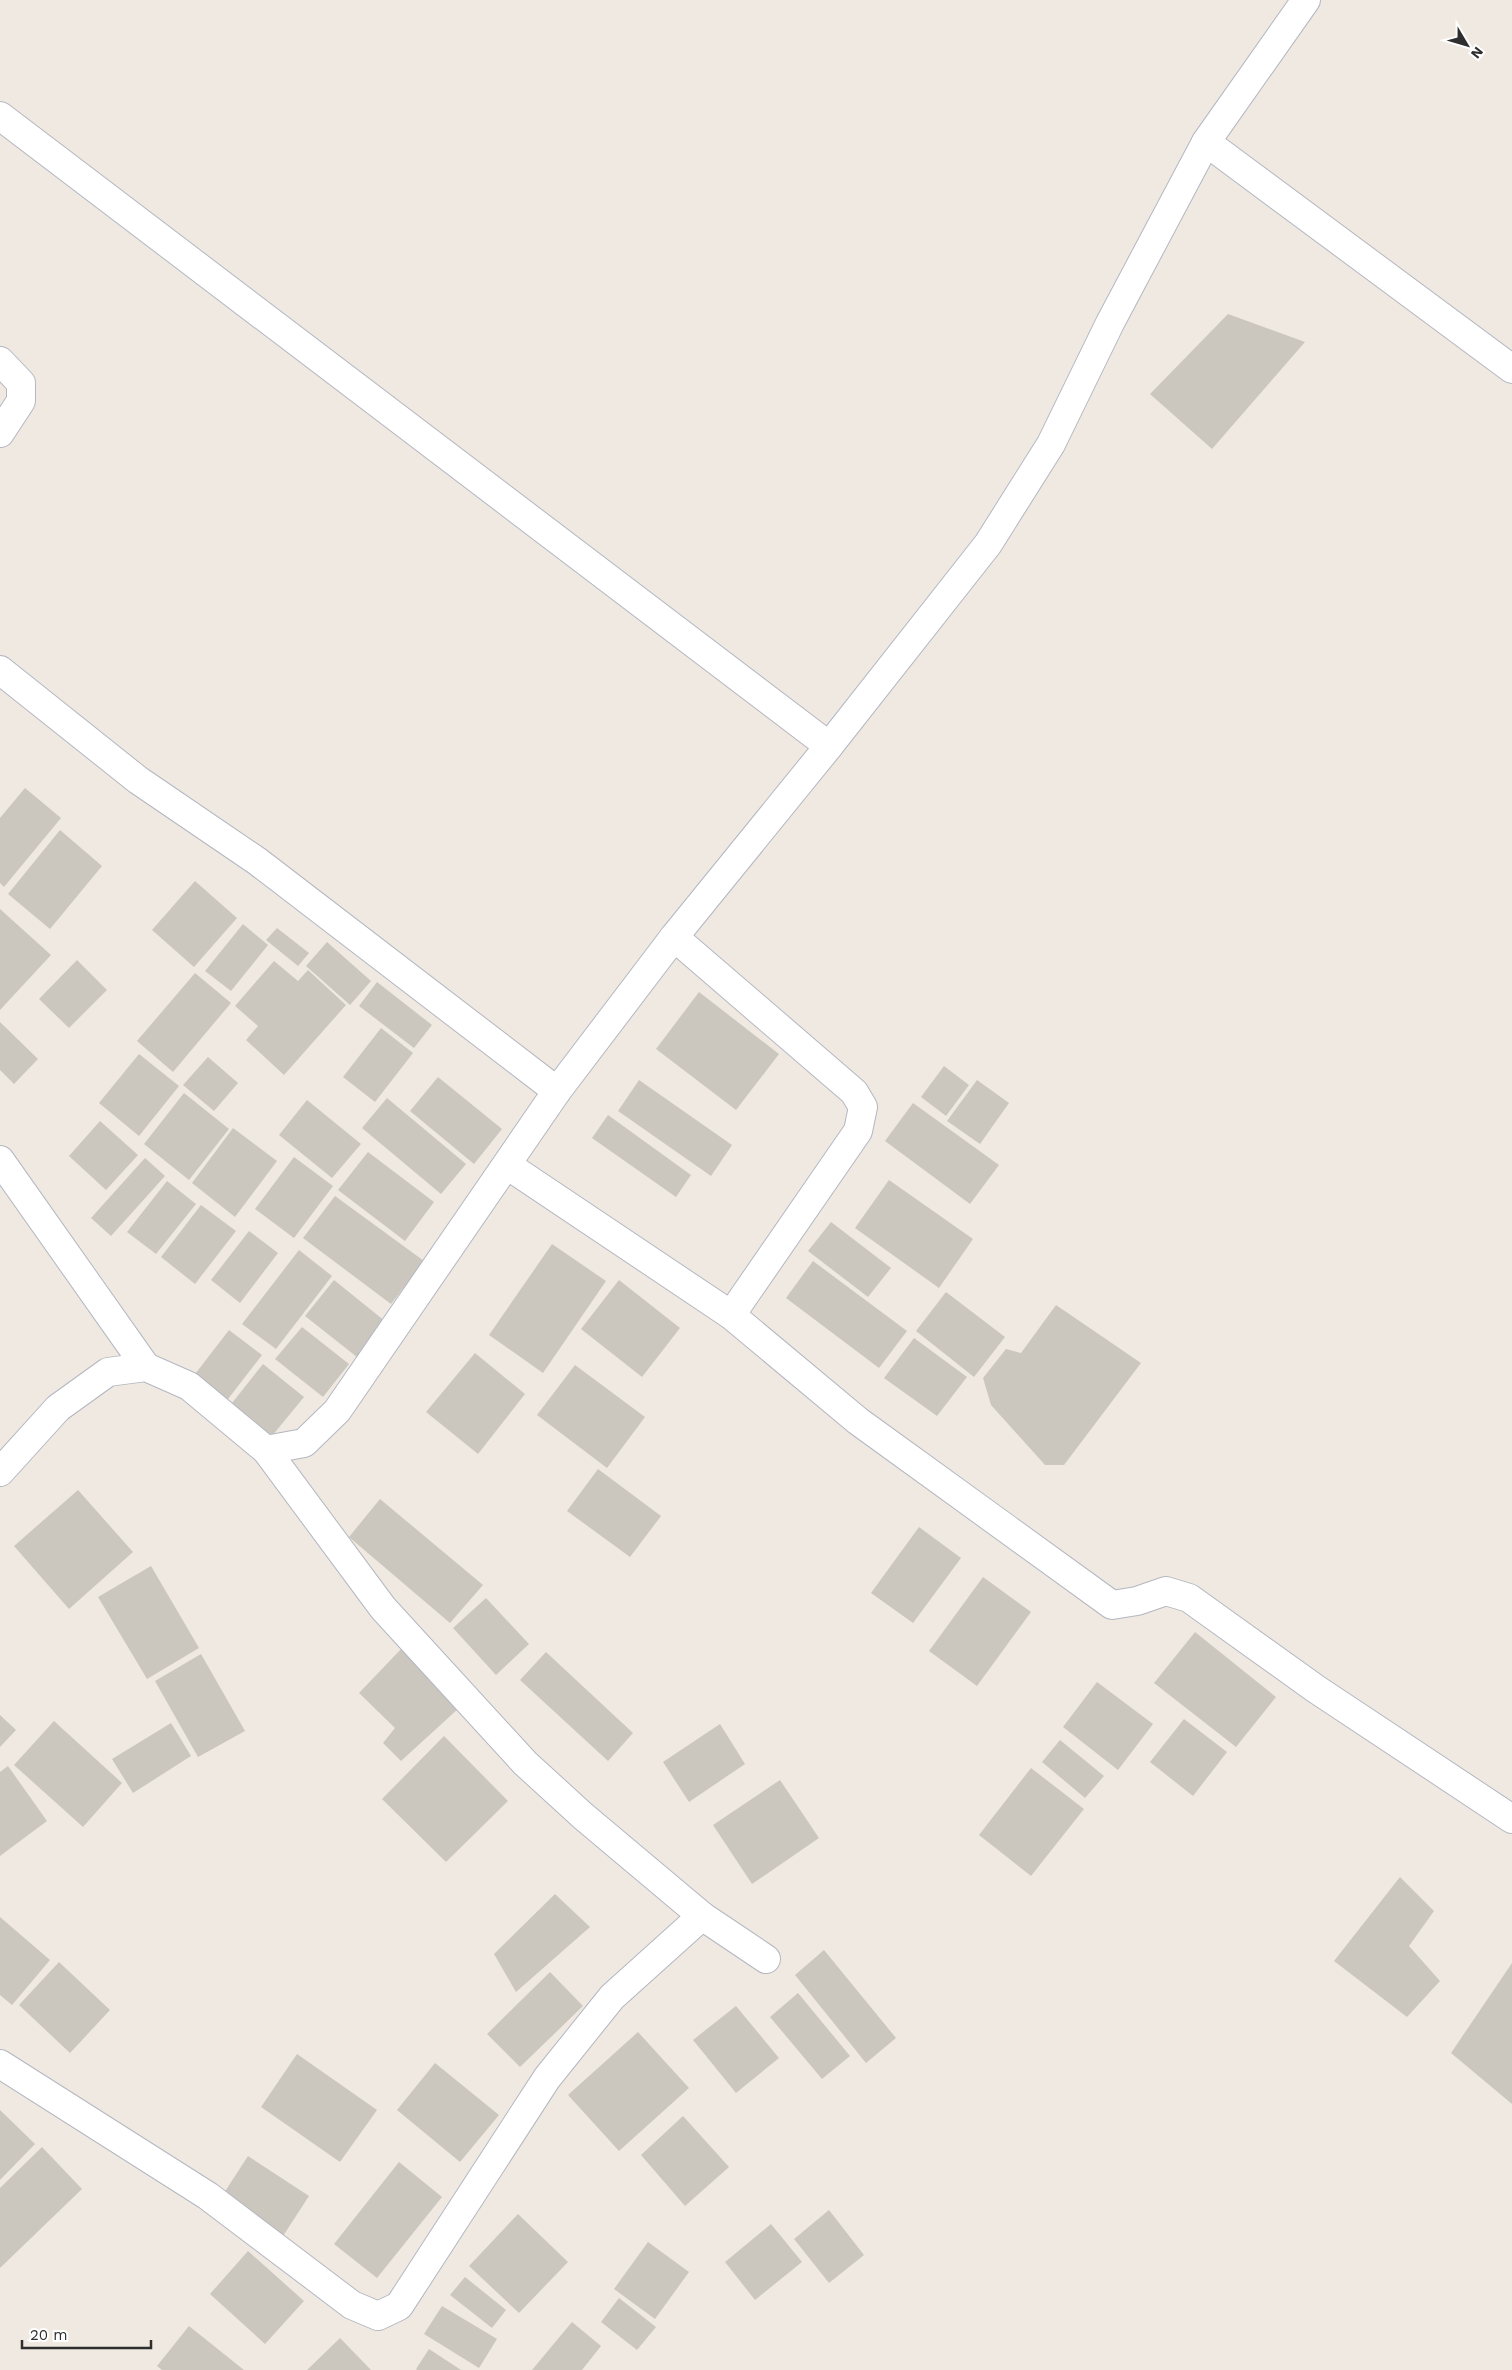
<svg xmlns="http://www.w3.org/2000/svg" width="1512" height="2370" font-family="'Work Sans',sans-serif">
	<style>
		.building { fill: #cbc7bf }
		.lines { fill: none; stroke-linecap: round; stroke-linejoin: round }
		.minor-casing { stroke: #b4b7c1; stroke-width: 30 }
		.tertiary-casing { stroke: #b4b7c1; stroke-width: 30 }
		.minor { stroke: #fff; stroke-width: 28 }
		.tertiary { stroke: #fff; stroke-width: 28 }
	</style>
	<rect width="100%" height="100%" fill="#efe9e1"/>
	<g class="building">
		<path d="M 1228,314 L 1305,342 L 1212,449 L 1150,394 Z"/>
		<path d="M 25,788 L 61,818 L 4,887 L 0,883 L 0,818 Z"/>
		<path d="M 60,830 L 102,866 L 50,929 L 8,894 Z"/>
		<path d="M 195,881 L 237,918 L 194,967 L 152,930 Z"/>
		<path d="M 0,909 L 51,955 L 0,1010 Z"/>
		<path d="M 243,924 L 268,945 L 231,991 L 205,971 Z"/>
		<path d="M 277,928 L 309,953 L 298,966 L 266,940 Z"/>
		<path d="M 327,942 L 371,981 L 350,1005 L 306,966 Z"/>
		<path d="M 77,960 L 107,990 L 69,1028 L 39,999 Z"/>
		<path d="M 274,961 L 298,981 L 308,970 L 346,1005 L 284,1075 L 246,1040 L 258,1026 L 235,1006 Z"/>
		<path d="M 195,973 L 231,1003 L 173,1072 L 137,1041 Z"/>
		<path d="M 377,982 L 432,1025 L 414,1048 L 359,1006 Z"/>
		<path d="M 699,992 L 779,1054 L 736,1110 L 656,1049 Z"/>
		<path d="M 0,1022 L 38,1059 L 14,1084 L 0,1070 Z"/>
		<path d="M 381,1028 L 413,1053 L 375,1102 L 343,1077 Z"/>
		<path d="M 139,1054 L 179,1086 L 139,1136 L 99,1103 Z"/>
		<path d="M 208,1057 L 238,1083 L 214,1111 L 183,1085 Z"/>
		<path d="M 944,1066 L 969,1085 L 946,1116 L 921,1097 Z"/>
		<path d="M 438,1077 L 502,1129 L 474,1164 L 410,1111 Z"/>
		<path d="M 639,1080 L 732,1145 L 711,1176 L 618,1111 Z"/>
		<path d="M 977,1080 L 1009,1103 L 980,1144 L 947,1121 Z"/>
		<path d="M 184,1093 L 229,1129 L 189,1180 L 144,1144 Z"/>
		<path d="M 387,1098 L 466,1164 L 441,1194 L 362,1128 Z"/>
		<path d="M 307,1100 L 361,1144 L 332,1178 L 279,1135 Z"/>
		<path d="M 913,1103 L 999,1165 L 970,1204 L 885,1141 Z"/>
		<path d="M 608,1115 L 691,1175 L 676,1197 L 592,1138 Z"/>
		<path d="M 100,1121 L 138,1155 L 106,1190 L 69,1156 Z"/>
		<path d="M 233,1128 L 277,1161 L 235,1217 L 192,1183 Z"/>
		<path d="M 368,1152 L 434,1202 L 405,1241 L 338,1190 Z"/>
		<path d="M 294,1157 L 333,1186 L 294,1238 L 255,1209 Z"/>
		<path d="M 145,1158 L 165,1176 L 111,1236 L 91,1218 Z"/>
		<path d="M 889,1180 L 973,1239 L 939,1288 L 855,1228 Z"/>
		<path d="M 167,1181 L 196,1204 L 156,1254 L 127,1232 Z"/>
		<path d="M 335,1196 L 424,1261 L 391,1304 L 303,1238 Z"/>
		<path d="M 201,1205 L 236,1231 L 195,1284 L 161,1257 Z"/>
		<path d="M 831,1222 L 891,1268 L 868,1297 L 808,1251 Z"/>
		<path d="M 249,1231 L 278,1253 L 240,1303 L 211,1280 Z"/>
		<path d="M 552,1244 L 606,1281 L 543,1373 L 489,1335 Z"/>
		<path d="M 299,1250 L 332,1276 L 276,1349 L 242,1324 Z"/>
		<path d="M 813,1261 L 907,1331 L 879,1368 L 786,1298 Z"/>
		<path d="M 334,1280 L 391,1326 L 362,1361 L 305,1316 Z"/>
		<path d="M 619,1280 L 680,1328 L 642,1377 L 581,1329 Z"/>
		<path d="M 946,1292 L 1005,1337 L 974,1377 L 916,1331 Z"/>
		<path d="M 1056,1305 L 1141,1363 L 1064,1465 L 1045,1465 L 991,1405 L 983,1378 L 1006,1349 L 1021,1353 Z"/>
		<path d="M 302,1327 L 349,1364 L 323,1397 L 275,1359 Z"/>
		<path d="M 229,1330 L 262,1355 L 225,1403 L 192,1378 Z"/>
		<path d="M 914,1338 L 967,1377 L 937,1416 L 884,1378 Z"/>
		<path d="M 475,1353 L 525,1394 L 478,1454 L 426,1412 Z"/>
		<path d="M 263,1364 L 304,1397 L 272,1436 L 232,1403 Z"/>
		<path d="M 575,1365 L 645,1417 L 607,1468 L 537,1415 Z"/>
		<path d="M 598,1469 L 661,1516 L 630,1557 L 567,1511 Z"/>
		<path d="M 78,1490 L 133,1552 L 69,1609 L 14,1546 Z"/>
		<path d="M 380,1499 L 483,1585 L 450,1623 L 349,1537 Z"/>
		<path d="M 919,1527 L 961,1558 L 913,1623 L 871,1593 Z"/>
		<path d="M 151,1566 L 199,1648 L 147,1679 L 98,1597 Z"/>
		<path d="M 983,1577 L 1031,1612 L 977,1686 L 929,1651 Z"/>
		<path d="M 486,1598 L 529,1644 L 496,1675 L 453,1628 Z"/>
		<path d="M 1195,1632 L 1276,1697 L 1236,1747 L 1154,1683 Z"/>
		<path d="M 403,1647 L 459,1708 L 401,1761 L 383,1743 L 395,1728 L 359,1693 Z"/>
		<path d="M 546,1652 L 633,1733 L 608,1761 L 520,1680 Z"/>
		<path d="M 201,1654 L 245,1731 L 198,1757 L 155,1681 Z"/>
		<path d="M 1097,1682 L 1153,1724 L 1118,1770 L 1063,1727 Z"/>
		<path d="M 0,1715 L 16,1730 L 0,1747 Z"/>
		<path d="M 1184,1719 L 1227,1752 L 1193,1796 L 1150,1762 Z"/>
		<path d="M 54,1721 L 122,1783 L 83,1827 L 14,1765 Z"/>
		<path d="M 171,1723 L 191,1756 L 133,1793 L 112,1759 Z"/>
		<path d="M 720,1724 L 745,1764 L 689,1802 L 663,1762 Z"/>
		<path d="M 444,1736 L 508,1801 L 446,1862 L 382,1799 Z"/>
		<path d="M 1060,1740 L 1104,1776 L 1085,1798 L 1042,1762 Z"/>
		<path d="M 8,1766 L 47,1821 L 0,1856 L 0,1772 Z"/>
		<path d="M 1031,1768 L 1084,1809 L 1031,1876 L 979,1835 Z"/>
		<path d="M 780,1780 L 819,1838 L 752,1884 L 713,1825 Z"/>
		<path d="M 1400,1877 L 1434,1911 L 1409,1946 L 1440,1981 L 1407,2017 L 1334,1961 Z"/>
		<path d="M 555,1894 L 590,1927 L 516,1992 L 494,1954 Z"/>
		<path d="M 0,1917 L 50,1960 L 12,2005 L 0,1995 Z"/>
		<path d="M 824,1950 L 896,2038 L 866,2063 L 795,1975 Z"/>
		<path d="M 59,1962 L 110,2010 L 70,2053 L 19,2005 Z"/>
		<path d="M 1512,1963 L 1512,2104 L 1451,2053 Z"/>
		<path d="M 550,1972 L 583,2006 L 520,2067 L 487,2034 Z"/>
		<path d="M 798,1993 L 850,2056 L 822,2079 L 770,2017 Z"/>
		<path d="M 736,2006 L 779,2058 L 736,2093 L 693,2040 Z"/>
		<path d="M 638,2032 L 689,2088 L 619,2151 L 568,2095 Z"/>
		<path d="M 297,2054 L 377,2110 L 340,2162 L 261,2107 Z"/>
		<path d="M 435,2063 L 499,2115 L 460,2162 L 397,2110 Z"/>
		<path d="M 0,2110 L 35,2144 L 0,2180 Z"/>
		<path d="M 683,2116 L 729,2167 L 685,2206 L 641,2155 Z"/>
		<path d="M 42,2147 L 82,2189 L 0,2268 L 0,2188 Z"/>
		<path d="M 248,2156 L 309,2196 L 283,2236 L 222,2196 Z"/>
		<path d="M 399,2162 L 442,2197 L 377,2278 L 334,2244 Z"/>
		<path d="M 829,2210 L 864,2255 L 829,2283 L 794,2239 Z"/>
		<path d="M 518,2214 L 568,2262 L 519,2313 L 469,2266 Z"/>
		<path d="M 771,2224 L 802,2262 L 755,2300 L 725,2262 Z"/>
		<path d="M 648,2242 L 689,2272 L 655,2319 L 614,2289 Z"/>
		<path d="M 248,2251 L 304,2301 L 265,2344 L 210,2294 Z"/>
		<path d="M 465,2277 L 506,2310 L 492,2328 L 450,2295 Z"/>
		<path d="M 619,2298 L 656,2327 L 637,2350 L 601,2322 Z"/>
		<path d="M 442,2306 L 497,2339 L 479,2368 L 424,2334 Z"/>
		<path d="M 572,2322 L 601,2346 L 582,2370 L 532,2370 Z"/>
		<path d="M 189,2326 L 244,2370 L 162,2370 L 157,2366 Z"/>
		<path d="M 340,2338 L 371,2370 L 307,2370 Z"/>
		<path d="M 429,2349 L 461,2370 L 417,2370 L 416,2369 Z"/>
	</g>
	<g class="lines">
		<defs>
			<g id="minor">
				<path d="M 0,116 L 829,746"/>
				<path d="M 1206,142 L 1512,369"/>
				<path d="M 0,361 L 21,383 L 21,401 L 0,433"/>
				<path d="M 0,670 L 138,780 L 257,861 L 557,1091"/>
				<path d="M 674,937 L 854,1092 L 863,1107 L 858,1131 L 731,1315"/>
				<path d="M 0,1160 L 146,1367"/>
				<path d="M 507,1165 L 731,1315 L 858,1421 L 1112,1605 L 1137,1601 L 1166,1591 L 1189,1598 L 1316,1689 L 1512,1819"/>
				<path d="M 266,1450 L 383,1608 L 525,1763 L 583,1816 L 702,1916 L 766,1959"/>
				<path d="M 0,2064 L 208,2196 L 352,2305 L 378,2316 L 399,2306 L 547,2078 L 612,1997 L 702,1916"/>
			</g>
			<path id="tertiary" d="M 0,1472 L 58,1408 L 108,1372 L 146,1367 L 189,1386 L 266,1450 L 304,1443 L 337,1411 L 557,1091 L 674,937 L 829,746 L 988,544 L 1051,444 L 1110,323 L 1206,142 L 1306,0"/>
		</defs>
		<use href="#minor" class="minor-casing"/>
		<use href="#tertiary" class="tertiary-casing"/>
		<use href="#minor" class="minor"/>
		<use href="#tertiary" class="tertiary"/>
	</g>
	<g transform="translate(1467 45) rotate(128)" stroke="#ffffff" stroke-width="4" paint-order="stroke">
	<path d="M0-4L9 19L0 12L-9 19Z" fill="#2e2e2e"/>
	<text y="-8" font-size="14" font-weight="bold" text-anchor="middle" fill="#2e2e2e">N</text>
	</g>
	<path d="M22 2340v8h129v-8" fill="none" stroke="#2e2e2e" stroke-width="2.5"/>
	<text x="30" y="2340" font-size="15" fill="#2e2e2e" stroke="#ffffff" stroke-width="4" paint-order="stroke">20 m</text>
</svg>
